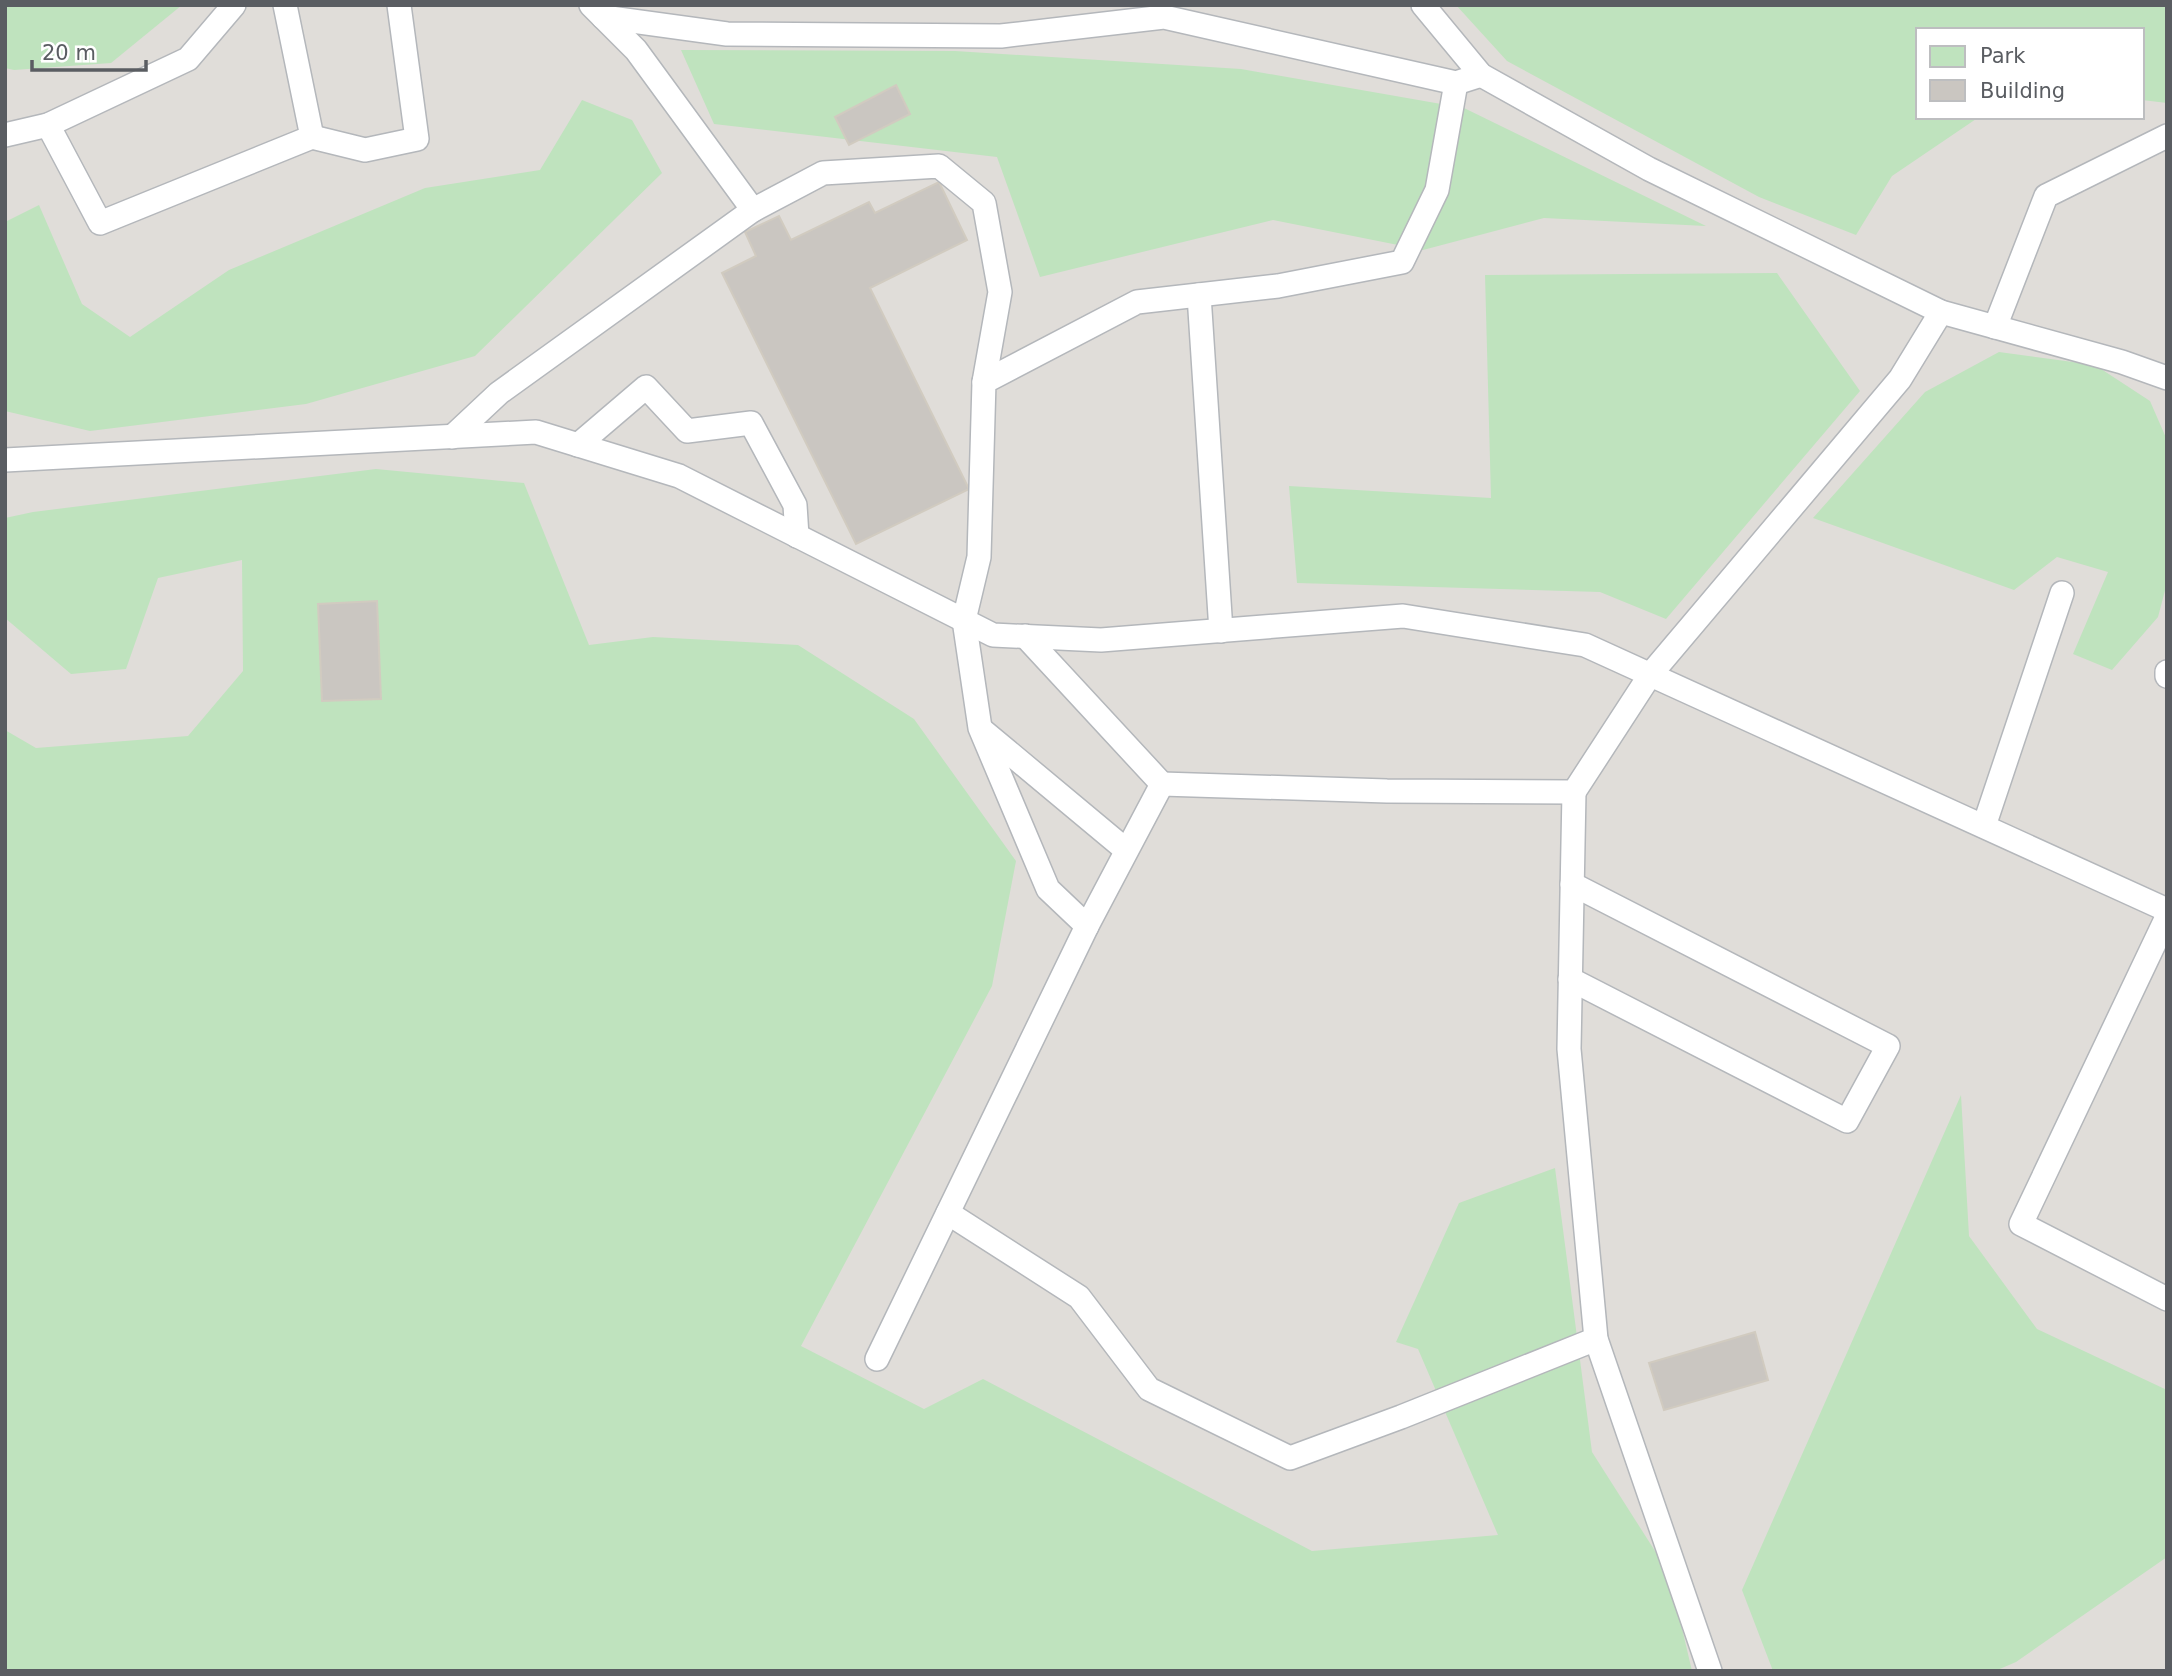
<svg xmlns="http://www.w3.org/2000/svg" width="2172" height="1676" font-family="'DejaVu Sans',sans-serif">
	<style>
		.industrial { fill: #e0ddd9; fill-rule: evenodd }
		.green { fill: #bfe3be }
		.building { fill: #cac6c1; stroke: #d1cbc0; stroke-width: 2 }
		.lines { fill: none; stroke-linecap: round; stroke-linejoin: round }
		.lane-casing { stroke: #b4b7bb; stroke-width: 26 }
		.lane { stroke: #fff; stroke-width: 23 }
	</style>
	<rect width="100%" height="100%" fill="#eceae1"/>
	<path class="industrial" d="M 5,5 L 2167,5 L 2167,1671 L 5,1671 ZM 1918,30 L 2142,30 L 2142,117 L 1918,117 Z"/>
	<g class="green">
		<path d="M 5,5 L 182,5 L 111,63 L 14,70 L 5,68 Z"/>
		<path d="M 1456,5 L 2167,5 L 2167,103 L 2142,100 L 2142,30 L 1918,30 L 1918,117 L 1979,117 L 1892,176 L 1856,235 L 1759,197 L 1507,61 Z"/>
		<path d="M 681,50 L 955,51 L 1241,69 L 1464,108 L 1706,226 L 1544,218 L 1423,250 L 1273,220 L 1040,277 L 997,157 L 714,124 Z"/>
		<path d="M 582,100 L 632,120 L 662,173 L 475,356 L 306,404 L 90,431 L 5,411 L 5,222 L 39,205 L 82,304 L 130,337 L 229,270 L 425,188 L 540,170 Z"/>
		<path d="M 1777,273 L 1860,391 L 1666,619 L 1600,592 L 1297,583 L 1289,486 L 1491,498 L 1485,275 Z"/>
		<path d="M 1999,352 L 2095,365 L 2150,401 L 2167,440 L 2167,583 L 2158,617 L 2112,670 L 2073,654 L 2108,572 L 2057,557 L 2014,590 L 1813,518 L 1925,392 Z"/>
		<path d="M 376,469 L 524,483 L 589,645 L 653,637 L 798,645 L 914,719 L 1016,861 L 992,986 L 801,1346 L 924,1409 L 983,1379 L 1312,1551 L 1498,1535 L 1418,1349 L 1396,1342 L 1459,1203 L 1555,1168 L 1592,1452 L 1669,1573 L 1692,1671 L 5,1671 L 5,730 L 36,748 L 188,736 L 243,671 L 242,560 L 158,578 L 126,669 L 71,674 L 5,618 L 5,518 L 33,512 Z"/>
		<path d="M 1961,1095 L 1969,1236 L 2037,1329 L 2167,1390 L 2167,1557 L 2016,1662 L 1995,1671 L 1773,1671 L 1742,1590 Z"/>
	</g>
	<g class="building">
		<path d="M 896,85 L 910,114 L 849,145 L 835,117 Z"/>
		<path d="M 939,182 L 967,240 L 870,288 L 969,489 L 856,544 L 722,273 L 756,256 L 745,232 L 779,216 L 791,240 L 869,202 L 875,213 Z"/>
		<path d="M 377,601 L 381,699 L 322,701 L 318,604 Z"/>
		<path d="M 1755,1332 L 1768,1380 L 1664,1410 L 1649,1363 Z"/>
	</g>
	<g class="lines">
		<defs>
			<g id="lane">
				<path d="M 1423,5 L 1481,75 L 1649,169 L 1941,312 L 2122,362 L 2167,378"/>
				<path d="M 603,17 L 727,34 L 1001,36 L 1164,17 L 1456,83 L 1481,75"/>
				<path d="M 48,125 L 100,223 L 312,137 L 285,5"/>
				<path d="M 5,135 L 48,125 L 188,59 L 234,5"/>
				<path d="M 312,137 L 365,150 L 417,139 L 399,5"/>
				<path d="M 753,210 L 823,173 L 939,166 L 984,203 L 1000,292 L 984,382"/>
				<path d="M 1199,295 L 1221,631"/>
				<path d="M 1995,327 L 2046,196 L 2167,136"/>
				<path d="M 452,437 L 499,393 L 753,210 L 636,50 L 591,5"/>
				<path d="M 578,445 L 646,387 L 687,431 L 751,423 L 795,505 L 797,536"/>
				<path d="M 5,460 L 536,432 L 679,476 L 993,635 L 1101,640 L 1403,616 L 1585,645 L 2167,910"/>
				<path d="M 2167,672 L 2167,676"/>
				<path d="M 982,730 L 1126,850"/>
				<path d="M 1162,784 L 1387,791 L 1574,792 L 1650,675 L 1900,379 L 1941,312"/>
				<path d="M 1574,792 L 1569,1049 L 1596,1339 L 1710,1671"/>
				<path d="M 1984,826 L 2062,593"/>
				<path d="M 2167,917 L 2021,1224 L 2167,1299"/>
				<path d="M 1087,926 L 1048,889 L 980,728 L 964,620 L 979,557 L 984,382 L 1137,302 L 1278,286 L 1402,262 L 1437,190 L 1456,83"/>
				<path d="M 1570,979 L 1847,1121 L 1888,1046 L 1572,884"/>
				<path d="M 948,1213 L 1079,1297 L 1149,1389 L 1290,1458 L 1401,1417 L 1596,1339"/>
				<path d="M 877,1359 L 1087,926 L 1162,784 L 1025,636"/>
			</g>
		</defs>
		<use href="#lane" class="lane-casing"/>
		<use href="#lane" class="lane"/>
	</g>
	<rect width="2172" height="1676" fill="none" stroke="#5a5d62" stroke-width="14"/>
	<rect x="1916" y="28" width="228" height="91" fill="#ffffff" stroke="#bdbec0" stroke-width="2"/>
	<rect x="1930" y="46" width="35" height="21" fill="#bfe3be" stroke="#bdbec0" stroke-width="2"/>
	<text x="1980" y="63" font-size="21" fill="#5a5d62">Park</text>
	<rect x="1930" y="80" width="35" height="21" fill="#cac6c1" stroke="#bdbec0" stroke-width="2"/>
	<text x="1980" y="98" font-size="21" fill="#5a5d62">Building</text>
	<path d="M32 60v10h114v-10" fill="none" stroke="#5a5d62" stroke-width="3.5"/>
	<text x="42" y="60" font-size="21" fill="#5a5d62" stroke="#ffffff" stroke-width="5" paint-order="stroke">20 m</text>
</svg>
